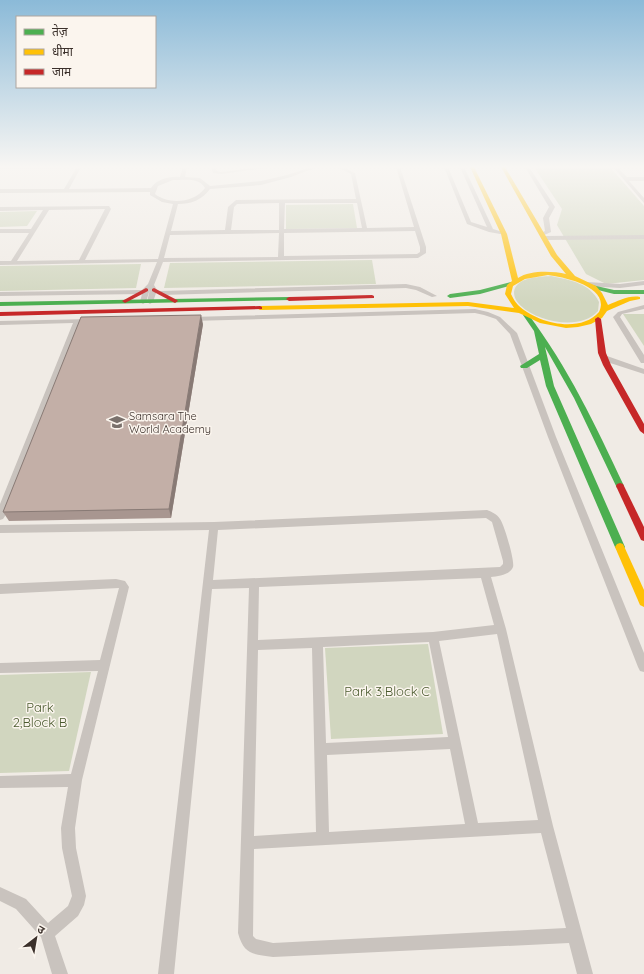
<svg xmlns="http://www.w3.org/2000/svg" width="644" height="974" font-family="Quicksand,'Noto Sans Devanagari',sans-serif">
	<style>
		.green { fill: #d1d6bf }
		.lines { fill: none; stroke-linecap: round; stroke-linejoin: round }
		.street { fill: #c9c3be; fill-rule: evenodd }
		.fast { fill: #4caf50; fill-rule: evenodd }
		.slow { fill: #ffc107; fill-rule: evenodd }
		.jam { fill: #c62828; fill-rule: evenodd }
		.wall { fill: #a89690 }
		.shaded-wall { fill: #887a75 }
		.building { fill: #c3afa7; stroke: #887a75 }
		.labels { text-anchor: middle; dominant-baseline: central; stroke-width: 3; stroke-linejoin: round; paint-order: stroke }
		.poi-label { font-size: 11px; fill: #3b302b; stroke: #fbf5ee; text-anchor: start }
		.near-park-label { font-size: 13px; fill: #4a5a2e; stroke: #fbf5ee }
	</style>
	<rect width="100%" height="100%" fill="#f0ebe5"/>
	<g class="green">
		<path d="M 534,167 L 610,167 L 644,206 L 644,280 L 606,284 L 586,274 L 557,225 L 562,209 Z"/>
		<path d="M 353,204 L 357,228 L 286,229 L 286,205 Z"/>
		<path d="M 37,211 L 27,226 L 0,227 L 0,212 Z"/>
		<path d="M 372,260 L 376,284 L 164,288 L 170,263 Z"/>
		<path d="M 141,264 L 136,288 L 0,291 L 0,266 Z"/>
		<path d="M 551,276 C 570,280 590,283 599,302 L 598,311 C 581,331 538,322 521,306 C 517,302 514,298 514,292 C 516,277 539,277 551,276 Z"/>
		<path d="M 623,314 L 644,314 L 644,346 Z"/>
		<path d="M 428,644 L 443,734 L 331,739 L 325,648 Z"/>
		<path d="M 91,672 L 69,771 L 0,773 L 0,675 Z"/>
	</g>
	<g class="lines">
		<g class="street">
			<path d="M 0,167 L 69,167 L 67,168 L 0,169 Z"/>
			<path d="M 77,167 L 81,167 L 69,189 L 151,188 C 157,179 169,176 180,177 L 183,167 L 187,167 L 185,177 L 200,178 L 210,186 L 261,181 L 287,175 L 312,167 L 317,167 L 291,177 L 261,185 L 210,189 C 202,200 191,204 178,204 L 171,231 L 225,230 L 228,207 L 236,200 L 356,199 L 351,174 L 337,167 L 342,167 L 355,173 L 367,228 L 414,227 L 396,167 L 400,167 L 426,247 L 426,253 L 418,258 L 163,262 L 154,285 L 157,290 L 153,302 L 150,304 L 147,302 L 150,289 L 146,302 L 143,304 L 140,302 L 142,294 L 0,296 L 0,292 L 142,290 L 148,284 L 157,262 L 0,265 L 0,261 L 11,261 L 29,233 L 0,233 L 0,229 L 31,229 L 43,210 L 0,211 L 0,207 L 109,206 L 111,209 L 85,260 L 158,259 L 173,204 L 162,202 L 150,195 L 150,192 L 0,193 L 0,189 L 64,189 ZM 173,180 C 184,180 199,177 205,188 C 194,203 169,205 155,194 L 158,186 ZM 279,203 L 279,230 L 231,230 L 234,207 L 237,204 ZM 285,203 L 357,203 L 362,228 L 284,229 ZM 105,209 L 79,260 L 17,261 L 49,210 ZM 415,231 L 420,247 L 420,252 L 417,254 L 284,256 L 284,233 ZM 279,233 L 278,257 L 164,258 L 170,235 Z"/>
			<path d="M 211,167 L 215,167 L 217,171 L 221,172 L 262,167 L 273,167 L 221,174 L 213,173 Z"/>
			<path d="M 444,167 L 448,167 L 471,222 L 487,227 L 460,167 L 464,167 L 493,229 L 506,233 L 506,235 L 489,232 L 467,224 Z"/>
			<path d="M 525,167 L 529,167 L 555,207 L 549,218 L 551,232 L 542,236 L 539,234 L 545,231 L 543,218 L 549,207 Z"/>
			<path d="M 613,167 L 617,167 L 627,177 L 644,177 L 644,181 L 629,181 L 644,198 L 644,203 Z"/>
			<path d="M 644,235 L 644,239 L 544,240 L 541,238 L 544,236 Z"/>
			<path d="M 644,281 L 644,285 L 620,288 L 587,286 L 584,284 L 587,282 L 620,284 Z"/>
			<path d="M 406,284 L 420,287 L 437,296 L 432,297 L 416,290 L 406,288 L 161,295 L 158,293 L 161,291 Z"/>
			<path d="M 644,305 L 644,309 L 622,314 L 620,317 L 644,355 L 644,363 L 641,363 L 613,317 L 618,312 Z"/>
			<path d="M 475,309 L 488,312 L 500,317 L 517,333 L 556,437 L 644,653 L 644,672 L 640,671 L 638,667 L 548,437 L 510,334 L 496,319 L 484,315 L 475,313 L 191,321 L 188,319 L 191,317 Z"/>
			<path d="M 91,319 L 93,320 L 93,322 L 80,323 L 5,516 L 3,519 L 0,520 L 0,504 L 73,323 L 0,325 L 0,321 Z"/>
			<path d="M 601,356 L 607,356 L 644,369 L 644,374 L 601,360 Z"/>
			<path d="M 487,510 C 492,512 497,514 500,519 C 504,524 515,561 513,567 C 510,575 498,576 491,577 L 506,629 L 553,826 L 593,974 L 577,974 L 569,943 L 273,957 C 253,954 244,955 238,933 L 249,588 L 212,589 L 174,974 L 158,974 L 209,530 L 0,533 L 0,525 L 214,522 ZM 486,518 L 492,522 L 503,561 L 503,564 L 500,567 L 213,580 L 218,530 ZM 481,578 L 494,625 L 433,632 L 258,640 L 259,587 ZM 497,634 L 538,820 L 478,823 L 439,641 ZM 429,642 L 448,737 L 326,743 L 323,647 ZM 312,648 L 316,832 L 254,836 L 258,650 ZM 450,749 L 465,824 L 329,832 L 327,755 ZM 541,833 L 566,928 L 273,943 L 256,939 L 253,936 L 254,849 Z"/>
			<path d="M 116,579 L 125,581 L 129,587 L 82,780 L 75,828 L 76,848 L 86,896 L 84,905 L 78,916 L 55,936 L 68,974 L 52,974 L 41,937 L 16,909 L 0,901 L 0,887 L 26,899 L 48,923 L 68,906 L 72,896 L 62,848 L 61,828 L 68,787 L 0,788 L 0,776 L 71,774 L 98,671 L 0,673 L 0,663 L 100,660 L 119,588 L 0,594 L 0,584 Z"/>
		</g>
		<g class="fast">
			<path d="M 511,282 L 513,283 L 513,285 L 480,294 L 450,298 L 447,296 L 450,294 L 480,290 Z"/>
			<path d="M 592,285 L 614,290 L 644,290 L 644,294 L 614,294 L 590,288 L 589,287 Z"/>
			<path d="M 289,297 L 291,298 L 291,300 L 0,306 L 0,302 Z"/>
			<path d="M 526,313 L 528,314 C 568,367 596,426 624,486 L 623,488 L 617,488 L 574,398 L 545,347 L 554,386 L 625,547 L 623,550 L 620,551 L 617,550 L 615,547 L 546,386 L 540,360 L 527,368 L 521,368 L 520,366 L 539,354 L 534,331 L 523,315 Z"/>
		</g>
		<g class="slow">
			<path d="M 470,167 L 474,167 L 507,234 L 518,278 C 530,270 552,271 566,274 L 551,256 L 501,167 L 505,167 L 557,255 L 575,276 L 596,286 L 602,293 L 608,305 C 618,301 629,295 640,297 L 640,299 L 630,301 L 607,311 L 602,318 L 591,324 L 578,327 L 566,328 L 540,323 L 519,313 L 468,306 L 260,310 L 257,308 L 260,306 L 468,302 L 514,308 L 505,294 L 507,285 L 512,281 L 501,234 ZM 548,275 C 564,277 611,287 599,312 C 580,334 536,323 518,305 C 515,302 513,298 511,294 L 513,286 L 525,279 Z"/>
			<path d="M 620,543 L 623,544 L 644,590 L 644,607 L 640,605 L 615,547 L 617,544 Z"/>
		</g>
		<g class="jam">
			<path d="M 146,288 L 148,289 L 148,291 L 127,302 L 125,303 L 122,301 Z"/>
			<path d="M 154,288 L 177,300 L 178,301 L 175,303 L 173,302 L 152,291 L 152,289 Z"/>
			<path d="M 372,295 L 374,296 L 374,298 L 289,301 L 286,299 L 289,297 Z"/>
			<path d="M 260,306 L 262,307 L 262,309 L 0,316 L 0,312 Z"/>
			<path d="M 598,317 L 601,319 L 606,353 L 611,365 L 644,424 L 644,434 L 640,431 L 603,365 L 598,353 L 595,319 Z"/>
			<path d="M 620,483 L 623,484 L 624,486 L 644,527 L 644,541 L 641,540 L 616,486 L 617,484 Z"/>
		</g>
	</g>
	<path class="wall" d="M 203,324 L 171,518 L 9,521 L 3,512 Z"/>
	<path class="shaded-wall" d="M 201,315 L 203,324 L 171,518 L 169,509 Z"/>
	<path class="building" d="M 201,315 L 169,509 L 3,512 L 81,317 Z"/>
	<linearGradient id="sky" x2="0" y2="1"><stop stop-color="#8bbad8"/><stop offset="0.55" stop-color="#f8f6f3"/><stop offset="1" stop-color="#f8f6f3" stop-opacity="0"/></linearGradient>
	<rect width="644" height="303" fill="url(#sky)"/>
	<defs>
		<symbol id="school-bare" viewBox="-9 -9 18 18"><path d="M0-5L7-2L0 1L-7-2ZM-4 1L0 2.5L4 1V4Q0 6-4 4Z" fill="#7a716c" stroke="#fbf5ee" stroke-width="2.5" paint-order="stroke"/></symbol>
	</defs>
	<g fill-rule="evenodd">
		<use href="#school-bare" x="106" y="411" width="22" height="22"/>
	</g>
	<g class="labels">
		<g class="poi-label">
			<text x="129" y="416">Samsara The<tspan x="129" dy="13">World Academy</tspan></text>
		</g>
		<g class="near-park-label">
			<text x="387" y="691">Park 3,Block C</text>
			<text x="40" y="707">Park<tspan x="40" dy="15">2,Block B</tspan></text>
		</g>
	</g>
	<rect x="16" y="16" width="140" height="72" fill="#fbf5ee" stroke="#aea6a0"/>
	<rect x="24" y="29" width="20" height="6" fill="#4caf50" stroke="#aea6a0"/>
	<text x="52" y="36" font-size="12" fill="#3b302b">तेज़</text>
	<rect x="24" y="49" width="20" height="6" fill="#ffc107" stroke="#aea6a0"/>
	<text x="52" y="56" font-size="12" fill="#3b302b">धीमा</text>
	<rect x="24" y="69" width="20" height="6" fill="#c62828" stroke="#aea6a0"/>
	<text x="52" y="76" font-size="12" fill="#3b302b">जाम</text>
	<g transform="translate(36 938) rotate(31)" stroke="#fbf5ee" stroke-width="3" paint-order="stroke">
	<path d="M0-3L7 15L0 10L-7 15Z" fill="#3b302b"/>
	<text y="-6" font-size="11" font-weight="bold" text-anchor="middle" fill="#3b302b">उ</text>
	</g>
</svg>
